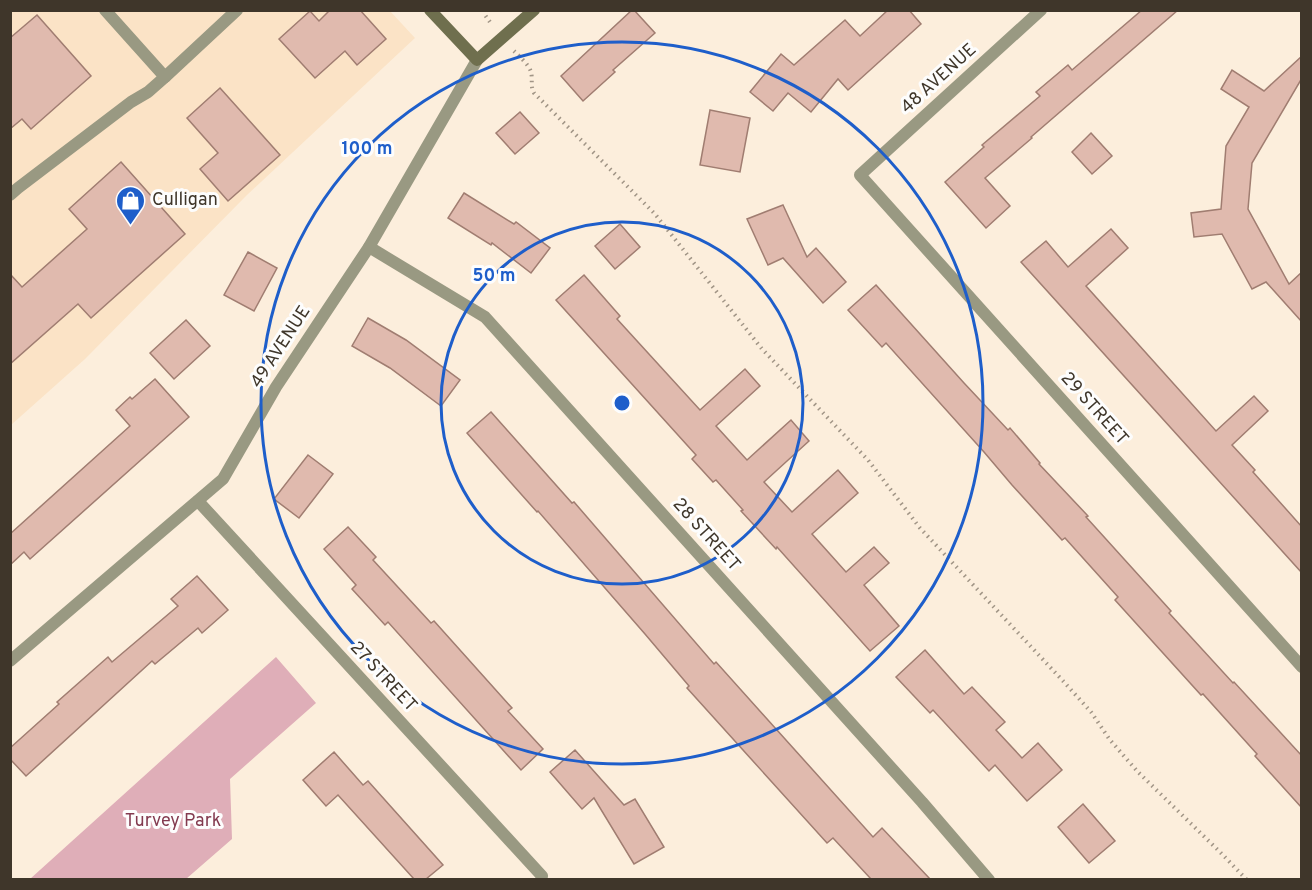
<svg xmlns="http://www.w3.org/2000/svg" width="1312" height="890" font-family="Overpass,sans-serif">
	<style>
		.built { fill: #fbe3c6 }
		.green { fill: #dfaeb8 }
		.building { fill: #e0baae; stroke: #a07d71; stroke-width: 1.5 }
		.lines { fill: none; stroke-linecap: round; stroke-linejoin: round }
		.path { stroke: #a19586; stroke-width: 4; stroke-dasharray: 1.5 4.5; stroke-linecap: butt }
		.lane { stroke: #999982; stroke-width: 12 }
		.street { stroke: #999982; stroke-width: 12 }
		.secondary { stroke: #6f6f4e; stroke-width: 12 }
		.ring { fill: none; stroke: #1e5eca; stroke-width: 3 }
		.labels { text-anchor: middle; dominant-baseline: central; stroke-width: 6; stroke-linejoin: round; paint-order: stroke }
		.street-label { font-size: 18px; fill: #3f362a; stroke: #fdfdfd }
		.poi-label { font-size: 18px; fill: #3f362a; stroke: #fdfdfd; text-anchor: start }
		.park-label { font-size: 18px; fill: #833a4f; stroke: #fdfdfd }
		.centre { fill: #1e5eca; stroke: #fdfdfd; stroke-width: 3 }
		.ring-label { font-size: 18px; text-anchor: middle; font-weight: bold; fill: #1e5eca; stroke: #fdfdfd; stroke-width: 6; stroke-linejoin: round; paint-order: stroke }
	</style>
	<rect width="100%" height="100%" fill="#fceedc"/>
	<path class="built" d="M 11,11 L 390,11 L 415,38 L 247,195 L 85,359 L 11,425 Z"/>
	<path class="green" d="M 276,657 L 316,703 L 230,779 L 232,839 L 186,879 L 30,879 Z"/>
	<g class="building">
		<path d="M 330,10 L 360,10 L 386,39 L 357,65 L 345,51 L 315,78 L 279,39 L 310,11 L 319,21 Z"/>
		<path d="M 632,10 L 634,10 L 655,33 L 613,70 L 615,72 L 583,101 L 561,76 Z"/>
		<path d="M 888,10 L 909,10 L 921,24 L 848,90 L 838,79 L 811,112 L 788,93 L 773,111 L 750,92 L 781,54 L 794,65 L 845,20 L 860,36 Z"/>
		<path d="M 1142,10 L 1178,10 L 1031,137 L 1032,138 L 985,178 L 1010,206 L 986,228 L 945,182 L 984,147 L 982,145 L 1040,96 L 1036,92 L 1068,65 L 1072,70 Z"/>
		<path d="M 37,15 L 91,76 L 31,129 L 22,119 L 10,129 L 10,38 Z"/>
		<path d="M 1302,56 L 1302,78 L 1252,163 L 1248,209 L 1289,284 L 1302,272 L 1302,322 L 1266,282 L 1252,289 L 1222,234 L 1194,237 L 1191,213 L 1221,209 L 1226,146 L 1249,107 L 1221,89 L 1232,70 L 1264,91 Z"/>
		<path d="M 220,88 L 280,155 L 228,201 L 200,169 L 218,153 L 187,118 Z"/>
		<path d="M 710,110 L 750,118 L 740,172 L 700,165 Z"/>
		<path d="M 520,112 L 539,133 L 515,154 L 496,133 Z"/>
		<path d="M 1091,133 L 1112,156 L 1092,174 L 1072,152 Z"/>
		<path d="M 121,162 L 185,234 L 91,318 L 78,304 L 10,364 L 10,274 L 22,287 L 87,229 L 69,209 Z"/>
		<path d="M 464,193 L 514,224 L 516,222 L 550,248 L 531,273 L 492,243 L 491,245 L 448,218 Z"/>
		<path d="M 783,205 L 807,257 L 816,248 L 846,282 L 823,303 L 783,258 L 768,265 L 747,219 Z"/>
		<path d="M 620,224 L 640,247 L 615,269 L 595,246 Z"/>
		<path d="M 1111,229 L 1128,248 L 1086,286 L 1216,431 L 1254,396 L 1268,411 L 1232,445 L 1255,470 L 1253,472 L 1302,527 L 1302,573 L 1021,262 L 1046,241 L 1068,267 Z"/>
		<path d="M 248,252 L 277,268 L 254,311 L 224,295 Z"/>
		<path d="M 584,275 L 620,316 L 617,319 L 700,410 L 745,369 L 760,386 L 716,426 L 747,460 L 791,420 L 809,441 L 764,482 L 792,512 L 838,470 L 858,493 L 812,534 L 846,572 L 874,547 L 889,563 L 864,585 L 899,626 L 870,651 L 777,547 L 776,549 L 741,511 L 743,510 L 716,480 L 713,482 L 692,459 L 696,455 L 556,300 Z"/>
		<path d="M 876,285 L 964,383 L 1008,430 L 1010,428 L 1040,463 L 1039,464 L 1088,516 L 1086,517 L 1171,611 L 1169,613 L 1233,683 L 1234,682 L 1302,756 L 1302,808 L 1255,756 L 1257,754 L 1203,694 L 1201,695 L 1115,600 L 1118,597 L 1065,538 L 1062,540 L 1012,485 L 984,452 L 886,343 L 882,347 L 848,310 Z"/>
		<path d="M 368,318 L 406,340 L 460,380 L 441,406 L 390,368 L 352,346 Z"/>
		<path d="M 186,320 L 210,346 L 174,379 L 150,353 Z"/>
		<path d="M 155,379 L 189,417 L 30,559 L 24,552 L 10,565 L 10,534 L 130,426 L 116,410 L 130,397 L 132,399 Z"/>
		<path d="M 491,412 L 572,503 L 574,502 L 714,664 L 716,662 L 873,837 L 882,828 L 930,879 L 871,879 L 833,838 L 827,843 L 687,688 L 689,686 L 645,634 L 538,511 L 537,512 L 467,433 Z"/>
		<path d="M 308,455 L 333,474 L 299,518 L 274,499 Z"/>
		<path d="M 348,527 L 376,557 L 373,560 L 431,623 L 434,621 L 512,708 L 508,711 L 543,749 L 521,770 L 388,622 L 385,625 L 352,589 L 356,585 L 324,549 Z"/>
		<path d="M 197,576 L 228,610 L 202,633 L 198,628 L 155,664 L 152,661 L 26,776 L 10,759 L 10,748 L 59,704 L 57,702 L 108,657 L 112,662 L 178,606 L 171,599 Z"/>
		<path d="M 925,650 L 964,694 L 972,687 L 1005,722 L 996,730 L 1022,758 L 1038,743 L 1062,770 L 1027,801 L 995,765 L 989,771 L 933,710 L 930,713 L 896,677 Z"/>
		<path d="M 575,750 L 624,805 L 635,799 L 664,847 L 634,864 L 594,798 L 582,809 L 550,772 Z"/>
		<path d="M 334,752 L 363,785 L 368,781 L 443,865 L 426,879 L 414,879 L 338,795 L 326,806 L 303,780 Z"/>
		<path d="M 1083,804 L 1115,841 L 1089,863 L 1058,827 Z"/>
	</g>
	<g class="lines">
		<g class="path">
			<path d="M 485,10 L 485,15 L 492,25"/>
			<path d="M 514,51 C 520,57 529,65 531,72 C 533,80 530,86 534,93 L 655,214 L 762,349 L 868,460 L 920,528 L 1064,682 L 1091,712 L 1110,740 L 1138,772 L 1219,851 L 1247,880"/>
		</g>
		<g class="lane">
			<path d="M 105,10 L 165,77"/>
			<path d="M 10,195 L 18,188 L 131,102 L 148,92 L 165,77 L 237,10"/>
		</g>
		<g class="street">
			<path d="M 1041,10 L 860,175 L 1302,667"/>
			<path d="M 369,247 L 485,317 L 922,802 L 989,880"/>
			<path d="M 198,501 L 542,876 L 541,880"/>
			<path d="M 10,661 L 223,479 L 276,387 L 369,247 L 477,60"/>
		</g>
		<path class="secondary" d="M 430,10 L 477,60 L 534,10"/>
	</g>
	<g class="ring">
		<circle cx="622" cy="403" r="181"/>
		<circle cx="622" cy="403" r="361"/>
	</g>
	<defs>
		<symbol id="shop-pin" viewBox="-11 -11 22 30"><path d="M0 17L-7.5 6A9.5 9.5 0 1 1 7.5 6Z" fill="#1e5eca" stroke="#fdfdfd"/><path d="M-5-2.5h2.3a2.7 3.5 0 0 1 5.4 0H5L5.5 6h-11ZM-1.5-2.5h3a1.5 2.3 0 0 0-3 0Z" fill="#fff"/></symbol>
	</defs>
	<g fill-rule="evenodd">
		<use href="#shop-pin" x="114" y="184" width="33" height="45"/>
	</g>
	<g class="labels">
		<g class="street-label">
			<text transform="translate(939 79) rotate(-42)">48 AVENUE</text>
			<text transform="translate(281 347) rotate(-57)">49 AVENUE</text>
			<text transform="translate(1094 409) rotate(48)">29 STREET</text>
			<text transform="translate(706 535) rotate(48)">28 STREET</text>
			<text transform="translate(383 677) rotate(47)">27 STREET</text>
		</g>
		<g class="poi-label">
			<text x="152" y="200">Culligan</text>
		</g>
		<g class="park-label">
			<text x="173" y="821">Turvey Park</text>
		</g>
	</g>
	<circle cx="622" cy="403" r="9" class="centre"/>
	<g class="ring-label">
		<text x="367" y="154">100 m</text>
		<text x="494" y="281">50 m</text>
	</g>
	<rect width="1312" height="890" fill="none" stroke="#3f362a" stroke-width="24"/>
</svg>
